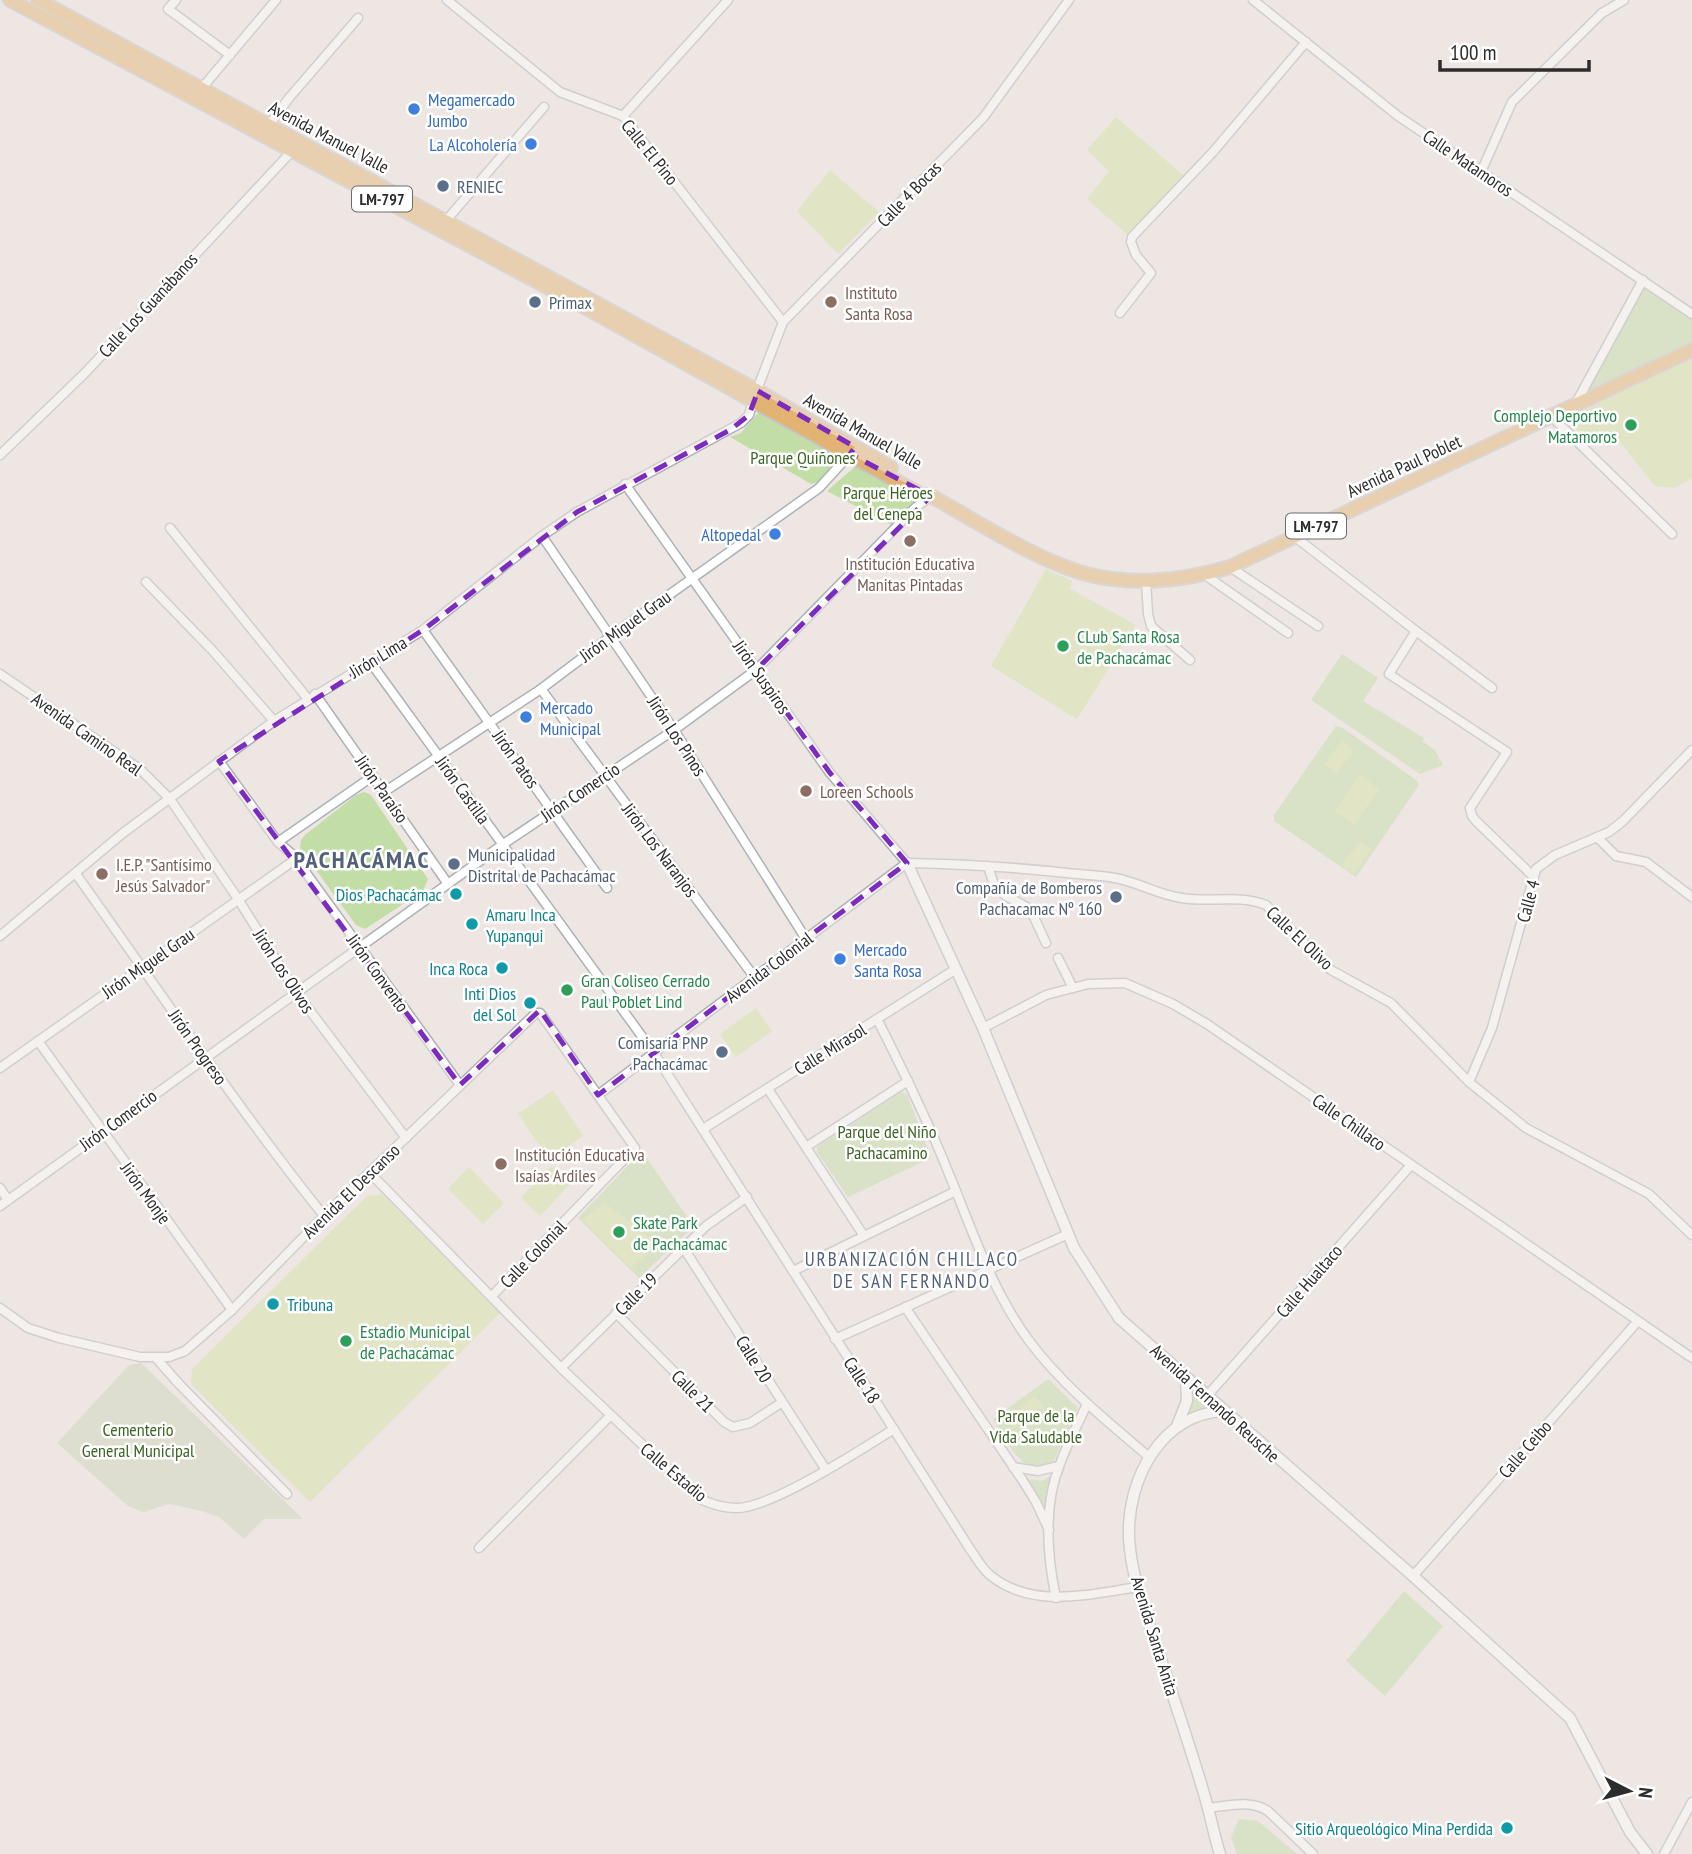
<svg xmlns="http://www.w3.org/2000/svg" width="1692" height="1854" font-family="'PT Sans Narrow',sans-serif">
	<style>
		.green { fill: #c2dda5 }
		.cemetery { fill: #ccd5bb }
		.pitch { fill: #d3e3a2 }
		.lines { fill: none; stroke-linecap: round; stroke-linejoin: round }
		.minor-casing { stroke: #aeb2b8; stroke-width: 11 }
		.tertiary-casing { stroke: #aeb2b8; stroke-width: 13 }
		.primary-casing { stroke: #c4c4c4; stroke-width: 16 }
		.minor { stroke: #fff; stroke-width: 8 }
		.tertiary { stroke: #fff; stroke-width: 10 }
		.primary { stroke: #e2b372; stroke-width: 12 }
		.marked { fill: none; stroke: #7b2cbf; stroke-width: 5; stroke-dasharray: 14 9; stroke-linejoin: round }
		.shop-dot { fill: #3f7fe0; stroke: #fff; stroke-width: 2.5 }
		.service-dot { fill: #5c6f8a; stroke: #fff; stroke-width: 2.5 }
		.education-dot { fill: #8d6e63; stroke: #fff; stroke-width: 2.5 }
		.leisure-dot { fill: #2e9e5b; stroke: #fff; stroke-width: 2.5 }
		.culture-dot { fill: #0f9aa8; stroke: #fff; stroke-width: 2.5 }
		.labels { text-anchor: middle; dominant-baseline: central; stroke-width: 5; stroke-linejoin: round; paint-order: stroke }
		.shield { fill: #fff; stroke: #6c6c6c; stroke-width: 2 }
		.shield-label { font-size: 16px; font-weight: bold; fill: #2d2d2d }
		.shop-label { font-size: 18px; fill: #366cbe; stroke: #fff; text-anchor: start }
		.street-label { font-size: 18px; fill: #2d2d2d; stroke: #fff }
		.service-label { font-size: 18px; fill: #4e5e75; stroke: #fff; text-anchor: start }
		.education-label { font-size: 18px; fill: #785e54; stroke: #fff; text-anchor: start }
		.leisure-label { font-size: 18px; fill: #27864d; stroke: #fff; text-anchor: start }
		.park-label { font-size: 18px; fill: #3d6424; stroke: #fff }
		.culture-label { font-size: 18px; fill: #0d838f; stroke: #fff; text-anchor: end }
		.neighbourhood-label { font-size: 19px; letter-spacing: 2px; fill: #52607a; stroke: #fff }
		.district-label { font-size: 24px; font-weight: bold; letter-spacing: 2px; fill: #52607a; stroke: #fff }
	</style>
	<rect width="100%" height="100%" fill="#ede6e2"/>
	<g class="green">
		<path d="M 1646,283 L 1692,317 L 1692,345 L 1587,394 L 1584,393 Z"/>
		<path d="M 760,411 L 835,453 L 836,464 L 822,481 L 811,484 L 730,437 L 741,433 Z"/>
		<path d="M 857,465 L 871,472 L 875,478 L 885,483 L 892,483 L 919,497 L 920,501 L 895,527 L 827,491 Z"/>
		<path d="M 1342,654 L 1378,678 L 1363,701 L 1424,738 L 1422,741 L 1435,750 L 1443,765 L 1420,774 L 1311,700 Z"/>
		<path d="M 1336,726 L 1343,728 L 1416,780 L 1419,785 L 1356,877 L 1274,821 L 1274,815 Z"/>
		<path d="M 364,792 L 371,795 L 375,801 L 428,879 L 423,891 L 365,929 L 356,925 L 300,848 L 301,840 L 305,835 L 356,795 Z"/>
		<path d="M 901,1092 L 907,1094 L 931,1158 L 848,1197 L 817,1152 L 817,1147 Z"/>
		<path d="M 641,1154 L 646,1157 L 692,1224 L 691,1229 L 639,1278 L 578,1218 L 638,1155 Z"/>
		<path d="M 1048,1379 L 1078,1408 L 1053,1462 C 1026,1485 1005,1438 993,1419 Z"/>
		<path d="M 1193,1388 L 1212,1406 L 1188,1416 Z"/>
		<path d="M 1051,1476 L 1044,1506 L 1027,1479 L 1042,1481 Z"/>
		<path d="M 1404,1591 L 1443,1626 L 1385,1696 L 1346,1661 Z"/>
		<path d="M 1239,1819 L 1258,1821 L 1297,1854 L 1237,1854 L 1231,1837 Z"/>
	</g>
	<path class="cemetery" d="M 141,1363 L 303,1519 L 264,1519 L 244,1539 L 219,1517 L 202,1511 L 169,1504 L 143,1512 L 128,1506 L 57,1443 L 129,1365 Z"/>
	<g class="pitch">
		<path d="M 1116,117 L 1184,176 L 1129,236 L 1087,199 L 1109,171 L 1087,150 Z"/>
		<path d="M 830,170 L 879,212 L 838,254 L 797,211 Z"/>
		<path d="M 1692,357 L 1692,479 L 1674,488 L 1655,486 L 1613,433 L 1588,442 L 1564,417 Z"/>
		<path d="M 1046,569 L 1072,581 L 1070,589 L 1136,625 L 1077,719 L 991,666 Z"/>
		<path d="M 1342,741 L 1354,751 L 1336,773 L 1324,764 Z"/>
		<path d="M 1360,775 L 1379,789 L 1354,825 L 1335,811 Z"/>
		<path d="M 1360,841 L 1372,849 L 1354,874 L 1342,865 Z"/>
		<path d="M 756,1008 L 772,1031 L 736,1057 L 720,1034 Z"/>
		<path d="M 553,1090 L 583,1136 L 549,1159 L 518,1114 Z"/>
		<path d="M 551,1166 L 570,1184 L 540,1216 L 521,1198 Z"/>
		<path d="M 469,1167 L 504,1203 L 483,1224 L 448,1189 Z"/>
		<path d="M 382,1194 L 500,1313 L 310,1502 L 191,1384 L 192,1369 L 368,1195 L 374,1196 Z"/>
		<path d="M 605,1203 L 659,1244 L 631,1268 L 582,1220 Z"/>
		<path d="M 1035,1396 L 1043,1406 L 1013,1429 L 1005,1419 Z"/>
	</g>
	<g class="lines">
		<defs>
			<g id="minor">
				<path d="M 176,0 L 168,9 L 230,55"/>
				<path d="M 447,0 L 560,92 L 623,116 L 783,322"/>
				<path d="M 1253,0 L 1398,116 L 1692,314"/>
				<path d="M 202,88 L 276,0"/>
				<path d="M 623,116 L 728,0"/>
				<path d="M 269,125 L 289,98 L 358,18"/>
				<path d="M 1481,172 L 1512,102 L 1602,13 L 1624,0"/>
				<path d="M 443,224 L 544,107"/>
				<path d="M 1120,313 L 1151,273 L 1136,255 L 1131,242 L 1132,237 L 1213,152 L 1306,42"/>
				<path d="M 1576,403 L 1643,280"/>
				<path d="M 1552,417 L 1672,534"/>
				<path d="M 0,455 L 85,373 L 292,151"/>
				<path d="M 625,484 L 830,773 L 907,863"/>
				<path d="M 170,528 L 308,699"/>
				<path d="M 542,536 L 674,730 L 806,939"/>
				<path d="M 1294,536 L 1416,631 L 1389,674 L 1507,752 L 1470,808 L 1472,816 L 1476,821 L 1534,877"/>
				<path d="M 1230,567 L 1318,626"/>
				<path d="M 1205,575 L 1288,633"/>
				<path d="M 1146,580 L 1148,614 L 1151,626 L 1190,660"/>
				<path d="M 146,582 L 213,651 L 274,721"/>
				<path d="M 423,630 L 607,888"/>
				<path d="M 1416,631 L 1492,688"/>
				<path d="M 371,663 L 654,1053 L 970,1549 C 976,1557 982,1569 990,1575 C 1032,1610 1090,1594 1138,1587"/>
				<path d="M 0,674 L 141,770 L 170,799 L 238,899 L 296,992 L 406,1138"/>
				<path d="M 541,689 L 755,978"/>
				<path d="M 315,694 L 448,884"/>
				<path d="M 219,761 L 278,842 L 293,855 L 460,1085"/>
				<path d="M 384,792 L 541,689 L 610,637 L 819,488 L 851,453"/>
				<path d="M 1597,837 L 1616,856 L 1646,862 L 1692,897"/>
				<path d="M 278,842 L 373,776"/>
				<path d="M 907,863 C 960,864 1014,867 1067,873 C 1083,875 1099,875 1115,878 C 1138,882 1158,895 1182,898 C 1210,903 1239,894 1266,905 L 1331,970 L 1391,1003 L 1469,1082 L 1526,1128 L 1649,1194 L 1692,1235"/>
				<path d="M 988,866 L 994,885 L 1006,896 L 1027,907 L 1032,913 L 1046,943"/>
				<path d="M 76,874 C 158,989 236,1106 324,1216"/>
				<path d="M 0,936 L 123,833 L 274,721 L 423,630 L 542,536 L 577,512 L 741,423 L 749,415 L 753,400 L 783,322 L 983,118 L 1069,0"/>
				<path d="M 1058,958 L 1073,988"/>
				<path d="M 877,1019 C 903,1070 928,1121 949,1174 C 973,1232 992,1291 1030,1342 C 1063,1386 1107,1421 1149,1457"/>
				<path d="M 983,1028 L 1046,995 L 1088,984 L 1125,983 L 1173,1004 L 1207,1024 L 1692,1358"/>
				<path d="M 38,1041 L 232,1310"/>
				<path d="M 0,1068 L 296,859"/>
				<path d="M 1469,1082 L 1492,1028 L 1536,869 L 1555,855 L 1609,832 L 1623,821 L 1692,750"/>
				<path d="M 768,1089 L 864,1236"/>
				<path d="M 598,1095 L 907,863"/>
				<path d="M 703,1129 L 956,969"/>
				<path d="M 806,1147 L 908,1081"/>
				<path d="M 370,1173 L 561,1368 L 700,1499 C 711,1504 724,1508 736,1508 C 770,1509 862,1449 894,1429"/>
				<path d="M 0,1188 L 8,1200"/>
				<path d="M 0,1206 L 502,845 L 674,730 L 756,670 L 915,508 L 931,496"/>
				<path d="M 683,1247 L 826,1470"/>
				<path d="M 793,1271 L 956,1191"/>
				<path d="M 905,1307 L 1023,1481 L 1036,1502 L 1049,1530"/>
				<path d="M 0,1308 L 28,1328 L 59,1338 L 140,1357 L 169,1357 L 185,1351 L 232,1310 L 324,1216 L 536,1013 L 540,1013 L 635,1148 L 492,1296"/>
				<path d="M 616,1313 L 724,1422 L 733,1427 L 750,1423 L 781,1403"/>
				<path d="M 835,1339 L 1068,1234"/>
				<path d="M 157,1359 L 179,1384 L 287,1494"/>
				<path d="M 561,1368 L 706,1226 L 747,1197"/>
				<path d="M 1207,1396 L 1411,1165"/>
				<path d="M 1013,1467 L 1038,1471 L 1059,1466"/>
				<path d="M 479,1548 L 610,1416"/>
				<path d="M 1413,1576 L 1638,1321"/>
				<path d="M 1056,1598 C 1047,1555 1043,1506 1060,1464 C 1067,1444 1078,1424 1087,1404"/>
				<path d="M 1208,1808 C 1228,1806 1250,1799 1268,1811 L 1313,1854"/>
				<path d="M 1664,1854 L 1692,1802"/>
			</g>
			<g id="tertiary">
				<path d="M 907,863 L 983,1028 L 1074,1248 L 1119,1318 L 1413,1576 L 1570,1718 L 1630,1832 L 1647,1854"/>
				<path d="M 1177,1426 L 1187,1401 L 1186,1377"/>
				<path d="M 1220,1854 C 1215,1839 1212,1823 1208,1808 C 1195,1760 1178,1713 1163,1665 C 1150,1624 1131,1581 1129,1537 C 1127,1479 1161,1414 1224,1411"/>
			</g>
			<g id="primary">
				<path d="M 10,0 L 579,304 L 920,494 L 931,496 C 976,521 1036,560 1086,574 C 1132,586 1184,581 1230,567 L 1692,350"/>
				<path d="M 38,0 L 758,391 L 891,468"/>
			</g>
		</defs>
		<use href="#minor" class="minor-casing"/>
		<use href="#tertiary" class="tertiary-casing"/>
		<use href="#primary" class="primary-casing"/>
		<use href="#minor" class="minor"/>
		<use href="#tertiary" class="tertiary"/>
		<use href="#primary" class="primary"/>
	</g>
	<path d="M0 0H1692V1854H0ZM 758,391 L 855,447 L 850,454 L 931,496 L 756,670 L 830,773 L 907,863 L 598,1095 L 540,1010 L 460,1085 L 219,761 L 423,630 L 577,512 L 730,430 L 749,415 Z" fill="#ede6e2" fill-opacity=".55" fill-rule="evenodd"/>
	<path class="marked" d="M 758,391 L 855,447 L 850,454 L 931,496 L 756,670 L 830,773 L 907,863 L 598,1095 L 540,1010 L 460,1085 L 219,761 L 423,630 L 577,512 L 730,430 L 749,415 Z"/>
	<g class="shop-dot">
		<circle cx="414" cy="109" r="7"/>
		<circle cx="531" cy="144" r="7"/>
		<circle cx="775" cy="534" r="7"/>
		<circle cx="526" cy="717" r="7"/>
		<circle cx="840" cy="959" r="7"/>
	</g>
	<g class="service-dot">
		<circle cx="443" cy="186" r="7"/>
		<circle cx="535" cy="302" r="7"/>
		<circle cx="454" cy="864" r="7"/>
		<circle cx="1116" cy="897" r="7"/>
		<circle cx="722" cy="1052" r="7"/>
	</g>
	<g class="education-dot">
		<circle cx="831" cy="302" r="7"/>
		<circle cx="910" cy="541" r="7"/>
		<circle cx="806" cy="791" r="7"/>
		<circle cx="102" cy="874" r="7"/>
		<circle cx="501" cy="1164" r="7"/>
	</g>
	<g class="leisure-dot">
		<circle cx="1631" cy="425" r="7"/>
		<circle cx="1063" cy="646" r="7"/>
		<circle cx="567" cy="990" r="7"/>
		<circle cx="619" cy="1232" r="7"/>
		<circle cx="346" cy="1341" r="7"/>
	</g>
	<g class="culture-dot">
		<circle cx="456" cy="894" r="7"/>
		<circle cx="472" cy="924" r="7"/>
		<circle cx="502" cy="968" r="7"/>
		<circle cx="530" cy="1003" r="7"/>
		<circle cx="273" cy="1304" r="7"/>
		<circle cx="1507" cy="1828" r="7"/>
	</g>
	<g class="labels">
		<g class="shield">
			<rect x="352" y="186.5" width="60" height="25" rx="5"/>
			<rect x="1286" y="513.5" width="60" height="25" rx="5"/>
		</g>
		<g class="shield-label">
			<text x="382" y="199">LM-797</text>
			<text x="1316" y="526">LM-797</text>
		</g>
		<g class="shop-label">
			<text x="428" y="99">Megamercado<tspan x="428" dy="21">Jumbo</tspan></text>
			<text x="517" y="144" text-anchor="end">La Alcoholería</text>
			<text x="761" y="534" text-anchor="end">Altopedal</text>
			<text x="540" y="707">Mercado<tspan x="540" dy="21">Municipal</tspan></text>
			<text x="854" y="949">Mercado<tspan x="854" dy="21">Santa Rosa</tspan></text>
		</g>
		<g class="street-label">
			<text transform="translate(329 137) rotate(28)">Avenida Manuel Valle</text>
			<text transform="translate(650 152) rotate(51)">Calle El Pino</text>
			<text transform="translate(1468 163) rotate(34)">Calle Matamoros</text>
			<text transform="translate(909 194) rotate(-46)">Calle 4 Bocas</text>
			<text transform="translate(148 305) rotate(-47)">Calle Los Guanábanos</text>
			<text transform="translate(863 431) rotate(30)">Avenida Manuel Valle</text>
			<text transform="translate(1404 466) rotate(-25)">Avenida Paul Poblet</text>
			<text transform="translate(625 626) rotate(-36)">Jirón Miguel Grau</text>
			<text transform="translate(378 657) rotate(-31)">Jirón Lima</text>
			<text transform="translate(762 677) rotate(55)">Jirón Suspiros</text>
			<text transform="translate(87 734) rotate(35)">Avenida Camino Real</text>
			<text transform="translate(677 736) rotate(57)">Jirón Los Pinos</text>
			<text transform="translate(516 759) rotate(55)">Jirón Patos</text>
			<text transform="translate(382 789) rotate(55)">Jirón Paraíso</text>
			<text transform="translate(463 790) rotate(54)">Jirón Castilla</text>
			<text transform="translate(580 792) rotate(-34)">Jirón Comercio</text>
			<text transform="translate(660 850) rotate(53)">Jirón Los Naranjos</text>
			<text transform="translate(1528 901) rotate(-75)">Calle 4</text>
			<text transform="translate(1300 938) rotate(43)">Calle El Olivo</text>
			<text transform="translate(148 963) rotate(-35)">Jirón Miguel Grau</text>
			<text transform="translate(769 967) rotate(-37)">Avenida Colonial</text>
			<text transform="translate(284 971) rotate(57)">Jirón Los Olivos</text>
			<text transform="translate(378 973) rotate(54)">Jirón Convento</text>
			<text transform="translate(198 1047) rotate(55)">Jirón Progreso</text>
			<text transform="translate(830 1049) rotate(-32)">Calle Mirasol</text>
			<text transform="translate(118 1120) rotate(-36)">Jirón Comercio</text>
			<text transform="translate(1349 1122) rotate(35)">Calle Chillaco</text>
			<text transform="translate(351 1191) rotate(-44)">Avenida El Descanso</text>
			<text transform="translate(146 1193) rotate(54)">Jirón Monje</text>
			<text transform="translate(533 1254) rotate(-46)">Calle Colonial</text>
			<text transform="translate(1309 1281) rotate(-49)">Calle Hualtaco</text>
			<text transform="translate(636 1294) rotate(-45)">Calle 19</text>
			<text transform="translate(754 1359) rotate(58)">Calle 20</text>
			<text transform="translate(862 1380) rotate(57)">Calle 18</text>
			<text transform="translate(693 1391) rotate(45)">Calle 21</text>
			<text transform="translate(1215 1403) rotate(42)">Avenida Fernando Reusche</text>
			<text transform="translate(1525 1449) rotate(-49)">Calle Ceibo</text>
			<text transform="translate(674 1472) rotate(40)">Calle Estadio</text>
			<text transform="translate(1155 1636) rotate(73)">Avenida Santa Anita</text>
		</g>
		<g class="service-label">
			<text x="457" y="186">RENIEC</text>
			<text x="549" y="302">Primax</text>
			<text x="468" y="854">Municipalidad<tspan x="468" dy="21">Distrital de Pachacámac</tspan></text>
			<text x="1102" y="887" text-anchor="end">Compañía de Bomberos<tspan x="1102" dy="21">Pachacamac Nº 160</tspan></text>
			<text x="708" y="1042" text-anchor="end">Comisaría PNP<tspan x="708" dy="21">Pachacámac</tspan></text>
		</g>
		<g class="education-label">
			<text x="845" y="292">Instituto<tspan x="845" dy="21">Santa Rosa</tspan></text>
			<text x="910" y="563" text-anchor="middle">Institución Educativa<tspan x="910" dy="21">Manitas Pintadas</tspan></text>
			<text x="820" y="791">Loreen Schools</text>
			<text x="116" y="864">I.E.P. "Santísimo<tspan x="116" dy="21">Jesús Salvador"</tspan></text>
			<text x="515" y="1154">Institución Educativa<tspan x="515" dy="21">Isaías Ardiles</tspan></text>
		</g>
		<g class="leisure-label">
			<text x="1617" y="415" text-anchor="end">Complejo Deportivo<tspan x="1617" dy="21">Matamoros</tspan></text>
			<text x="1077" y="636">CLub Santa Rosa<tspan x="1077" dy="21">de Pachacámac</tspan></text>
			<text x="581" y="980">Gran Coliseo Cerrado<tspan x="581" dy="21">Paul Poblet Lind</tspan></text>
			<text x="633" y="1222">Skate Park<tspan x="633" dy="21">de Pachacámac</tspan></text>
			<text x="360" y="1331">Estadio Municipal<tspan x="360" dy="21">de Pachacámac</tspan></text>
		</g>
		<g class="park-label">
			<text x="803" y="457">Parque Quiñones</text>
			<text x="888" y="492">Parque Héroes<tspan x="888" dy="21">del Cenepa</tspan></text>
			<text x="887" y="1131">Parque del Niño<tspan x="887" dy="21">Pachacamino</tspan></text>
			<text x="1036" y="1415">Parque de la<tspan x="1036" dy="21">Vida Saludable</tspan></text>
			<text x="138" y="1429">Cementerio<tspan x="138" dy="21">General Municipal</tspan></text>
		</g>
		<g class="culture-label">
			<text x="442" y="894">Dios Pachacámac</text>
			<text x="486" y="914" text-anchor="start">Amaru Inca<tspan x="486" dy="21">Yupanqui</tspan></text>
			<text x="488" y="968">Inca Roca</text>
			<text x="516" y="993">Inti Dios<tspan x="516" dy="21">del Sol</tspan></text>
			<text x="287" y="1304" text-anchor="start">Tribuna</text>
			<text x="1493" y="1828">Sitio Arqueológico Mina Perdida</text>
		</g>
		<g class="neighbourhood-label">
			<text x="912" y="1259">URBANIZACIÓN CHILLACO<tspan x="912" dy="22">DE SAN FERNANDO</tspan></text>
		</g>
		<g class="district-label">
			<text x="362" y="859">PACHACÁMAC</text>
		</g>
	</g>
	<g transform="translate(1629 1791) rotate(96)" stroke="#ffffff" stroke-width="5" paint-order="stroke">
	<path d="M0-5L12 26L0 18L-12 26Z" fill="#2d2d2d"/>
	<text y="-10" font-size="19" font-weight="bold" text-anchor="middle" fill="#2d2d2d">N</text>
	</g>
	<path d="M1440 60v10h149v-10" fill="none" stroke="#2d2d2d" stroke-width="3.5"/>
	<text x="1450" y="60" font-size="21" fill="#2d2d2d" stroke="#ffffff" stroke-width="5" paint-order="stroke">100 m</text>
</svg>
